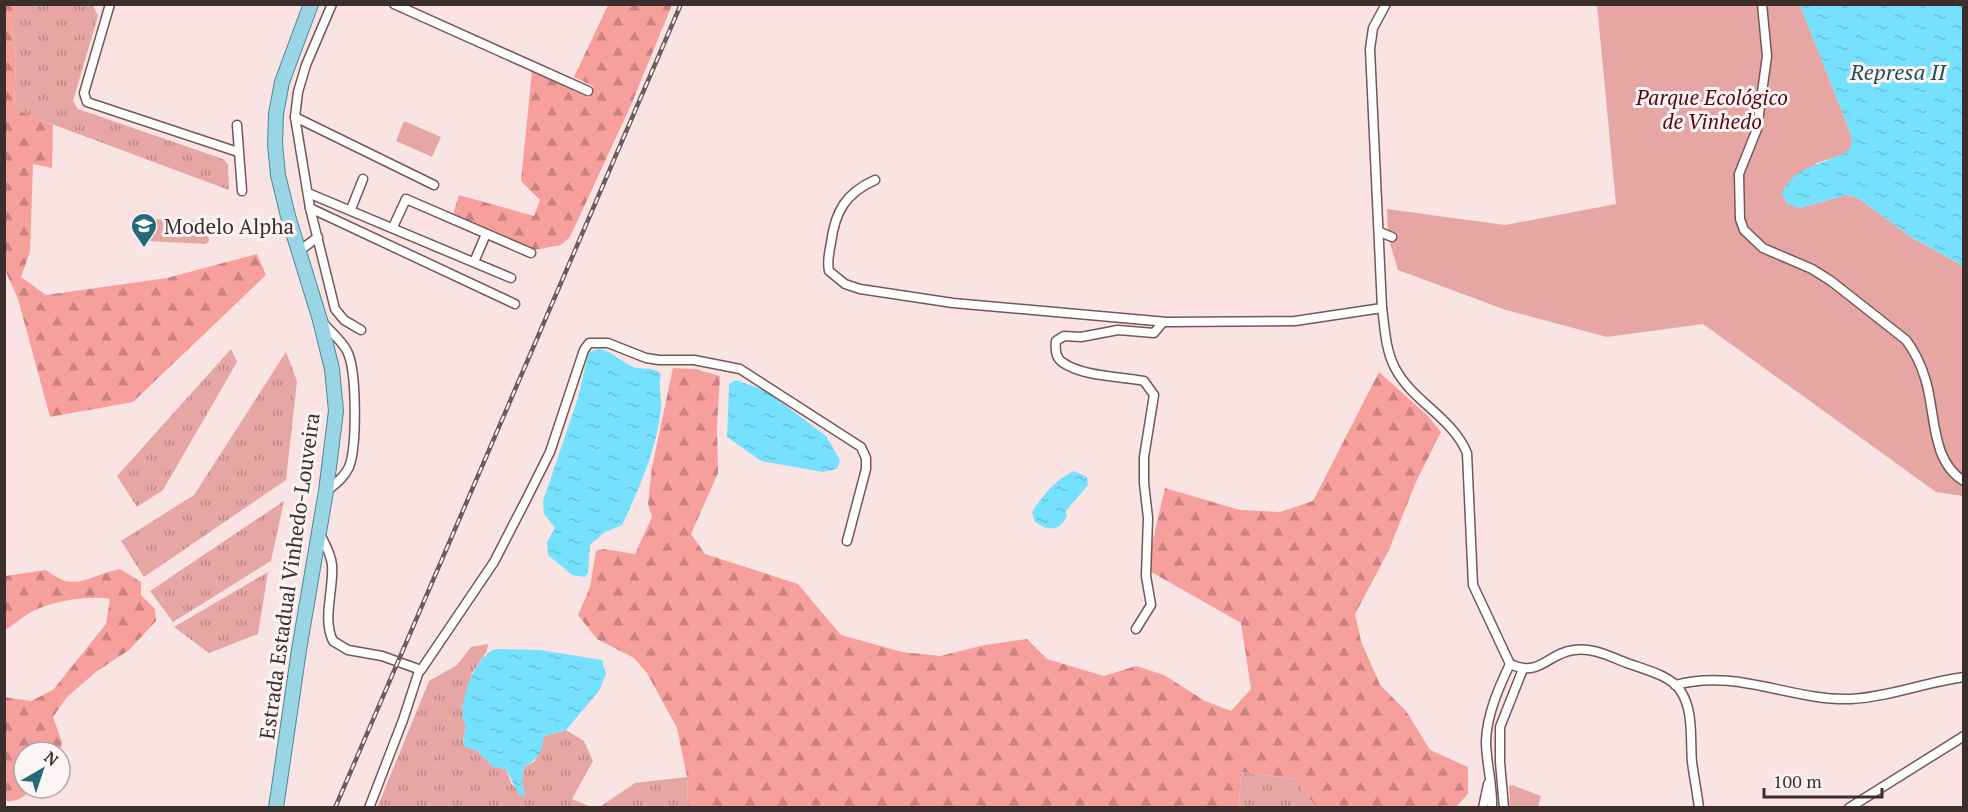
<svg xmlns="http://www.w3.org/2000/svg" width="1968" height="812" font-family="'PT Serif',serif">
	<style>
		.grass { fill: url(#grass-tufts) }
		.forest { fill: url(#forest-firs) }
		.green { fill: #e6a6a4 }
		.water { fill: url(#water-ripples) }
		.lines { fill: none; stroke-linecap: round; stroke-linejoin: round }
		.street-casing { stroke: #755755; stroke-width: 11 }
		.primary-casing { stroke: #4c8898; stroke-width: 16 }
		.street { stroke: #fff; stroke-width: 8 }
		.primary { stroke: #99d5e4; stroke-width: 14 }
		.rail-casing { stroke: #6b5b5a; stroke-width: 4.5 }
		.rail { stroke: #fdf5f5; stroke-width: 2; stroke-dasharray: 7; stroke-linecap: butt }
		.labels { text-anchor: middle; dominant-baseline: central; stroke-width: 6; stroke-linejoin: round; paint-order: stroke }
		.park-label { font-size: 21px; font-style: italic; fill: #550611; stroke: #fdf5f5 }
		.poi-label { font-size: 21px; fill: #3c2e2d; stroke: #fdf5f5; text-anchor: start }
		.street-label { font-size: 21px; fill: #3c2e2d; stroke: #fdf5f5 }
		.water-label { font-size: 22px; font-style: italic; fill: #21505c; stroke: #fdf5f5 }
	</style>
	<defs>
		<pattern id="grass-tufts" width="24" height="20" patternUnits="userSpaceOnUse" patternTransform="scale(1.5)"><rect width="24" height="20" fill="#e6a6a4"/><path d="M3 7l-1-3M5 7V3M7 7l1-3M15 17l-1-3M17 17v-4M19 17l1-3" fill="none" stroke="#bc8886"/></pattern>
		<pattern id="forest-firs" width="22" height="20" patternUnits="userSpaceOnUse" patternTransform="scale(1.5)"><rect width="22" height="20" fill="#f79f9c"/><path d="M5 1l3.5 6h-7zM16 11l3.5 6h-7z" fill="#c98280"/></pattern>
		<pattern id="water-ripples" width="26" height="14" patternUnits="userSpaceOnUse" patternTransform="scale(1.5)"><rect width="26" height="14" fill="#76e1fe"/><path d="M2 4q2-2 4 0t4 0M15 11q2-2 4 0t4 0" fill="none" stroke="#67c1da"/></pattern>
	</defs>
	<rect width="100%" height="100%" fill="#fae4e3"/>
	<g class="grass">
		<path d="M 18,5 L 93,5 L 98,16 L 73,101 L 78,109 L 223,159 L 228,164 L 229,190 L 14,110 L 16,59 L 12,24 Z"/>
		<path d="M 231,349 L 237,362 L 163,490 L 137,507 L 117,476 Z"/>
		<path d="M 286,352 L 297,381 L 286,480 L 144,577 L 121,541 L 194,495 Z"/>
		<path d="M 284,501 L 271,561 L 173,622 L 150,591 Z"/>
		<path d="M 268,572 L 258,634 L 209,653 L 174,627 Z"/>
		<path d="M 488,644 L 487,651 L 472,673 L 462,709 L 466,726 L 463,741 L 465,747 L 476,750 L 493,766 L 506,769 L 511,783 L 525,797 L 522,781 L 524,767 L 535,761 L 544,736 L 566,730 L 584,741 L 593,761 L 572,799 L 591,807 L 377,808 L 429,681 L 457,665 L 471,647 Z"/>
		<path d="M 1241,772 L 1295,779 L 1316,807 L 1239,808 Z"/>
		<path d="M 687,777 L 688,807 L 598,808 L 635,783 Z"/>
	</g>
	<g class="forest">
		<path d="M 5,4 L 18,5 L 12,24 L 16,59 L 14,109 L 53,125 L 52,168 L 33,164 L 30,252 L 21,277 L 46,295 L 167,278 L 257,254 L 266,275 L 133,402 L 50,417 L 18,299 L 5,270 Z"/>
		<path d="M 608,5 L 672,5 L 631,105 L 570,237 L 561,245 L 534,250 L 453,214 L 459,195 L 534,216 L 540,200 L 521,181 L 532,71 L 589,98 L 593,86 L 574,77 Z"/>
		<path d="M 673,368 L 695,369 L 720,376 L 717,425 L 718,473 L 691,534 L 705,554 L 798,584 L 841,635 L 902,652 L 940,656 L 985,645 L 1027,639 L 1047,659 L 1104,676 L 1136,666 L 1164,675 L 1205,701 L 1231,711 L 1251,689 L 1241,623 L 1146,569 L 1165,488 L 1240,510 L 1280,512 L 1313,501 L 1379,372 L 1428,416 L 1441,432 L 1415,484 L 1389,550 L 1355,614 L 1361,641 L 1380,685 L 1406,711 L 1430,750 L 1468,767 L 1468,794 L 1456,807 L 1316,807 L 1295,779 L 1241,772 L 1239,807 L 688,807 L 687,777 L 677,728 L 647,673 L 634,658 L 597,639 L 578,615 L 590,587 L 596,551 L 604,549 L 635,554 L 652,517 L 648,504 L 652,467 Z"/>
		<path d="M 120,569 L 141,582 L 141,595 L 155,609 L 156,621 L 129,650 L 96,672 L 67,697 L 53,717 L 62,742 L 60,752 L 24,752 L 24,788 L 32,788 C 24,798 17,802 5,801 L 5,697 L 31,701 L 53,690 L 106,624 L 110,599 C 89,595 53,601 33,611 C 23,616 15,624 5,630 L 5,576 L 46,570 C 76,594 89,575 120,569 Z"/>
	</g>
	<g class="green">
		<path d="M 1597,5 L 1800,5 L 1852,137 L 1851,149 L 1840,156 L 1816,163 L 1799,208 L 1847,195 L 1858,198 L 1911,237 L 1963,266 L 1963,496 L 1936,492 L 1703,324 L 1607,337 L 1506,310 L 1398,270 L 1388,237 L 1387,209 L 1505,225 L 1616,204 Z"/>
		<path d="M 404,121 L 441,137 L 432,157 L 396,141 Z"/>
		<path d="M 148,219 L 206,221 L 209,241 L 206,244 L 147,241 Z"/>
		<path d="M 1512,785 L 1541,796 L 1538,807 L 1510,807 L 1509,786 Z"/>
	</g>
	<g class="water">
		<path d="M 1800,5 L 1963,5 L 1963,266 L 1911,237 L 1858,198 L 1847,195 L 1799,208 L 1787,204 L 1782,194 C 1794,163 1827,166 1850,149 L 1852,137 Z"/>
		<path d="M 598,349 C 612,351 620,361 633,367 C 642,370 654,366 661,374 C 658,386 662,398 661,410 C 656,451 639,489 622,525 L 605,532 L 590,545 L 588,573 L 585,577 L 572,575 L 548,555 L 547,542 L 555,528 L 544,514 L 543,501 L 578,398 L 588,355 L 590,352 Z"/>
		<path d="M 736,380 L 766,391 L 826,436 L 840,460 L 839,465 L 836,469 L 823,472 L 761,461 L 727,437 L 729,384 Z"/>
		<path d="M 1074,471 L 1087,477 L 1088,485 L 1065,512 L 1067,515 C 1061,532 1048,531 1035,522 L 1032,512 C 1043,495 1056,479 1074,471 Z"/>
		<path d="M 495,649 L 540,650 L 602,660 L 606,674 L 599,691 L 566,730 L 544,736 C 542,752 538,759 524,767 L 522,781 L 525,797 L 519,795 L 506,769 L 493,767 L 476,750 L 465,747 L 463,741 L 466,726 C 454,710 475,655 495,649 Z"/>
	</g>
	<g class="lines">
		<defs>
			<g id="street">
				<path d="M 110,4 L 84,93 L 87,102 L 238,152"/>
				<path d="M 332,4 L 306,65 L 298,92 L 295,117 L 310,208 L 335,309 L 344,320 L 361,330"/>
				<path d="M 394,4 L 588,91"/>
				<path d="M 1386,4 L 1373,28 L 1370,49 L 1382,308 C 1385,328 1385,349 1395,368 C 1412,401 1452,417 1467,453 L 1473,585 L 1510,664"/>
				<path d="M 1762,4 L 1767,56 L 1757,129 L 1739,174 L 1740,219 L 1744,230 L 1763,248 L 1812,269 L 1831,281 L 1906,340 C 1915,352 1921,365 1925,378 C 1936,411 1930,461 1964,481"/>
				<path d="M 295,117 L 434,185"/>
				<path d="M 237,125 L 242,191"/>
				<path d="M 875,180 C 846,193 835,211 831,243 C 829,252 827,262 829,271 L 845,284 L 860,289 L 953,303 L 1167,322 L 1295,321 L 1382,308"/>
				<path d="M 308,193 L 511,278"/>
				<path d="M 310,208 L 515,304"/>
				<path d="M 351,209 L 363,179"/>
				<path d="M 393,227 L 406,199 L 531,253"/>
				<path d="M 1380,232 L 1392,237"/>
				<path d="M 299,251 L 318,237"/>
				<path d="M 474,262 L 486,234"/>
				<path d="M 323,323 C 331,332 342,341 347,351 C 357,370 357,447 349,467 C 344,478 335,484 327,491"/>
				<path d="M 320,534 C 325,544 331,554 332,565 C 334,589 322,619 333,641 L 348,650 L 382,656 L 421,670 L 494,562 L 527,498 L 550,452 L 584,350 L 589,343 L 608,343 L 646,358 L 659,360 L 694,360 L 740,369 L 861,447 L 866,458 L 866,469 L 847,541"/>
				<path d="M 1136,629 L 1151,605 L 1146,576 L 1148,518 L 1144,483 L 1144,457 L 1154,395 L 1144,381 C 1119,376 1083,377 1062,362 C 1055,357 1055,349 1056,341 L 1064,336 L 1081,337 L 1118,330 L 1154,333 L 1163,322"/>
				<path d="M 1510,664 C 1541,678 1547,653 1574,650 C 1592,647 1611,657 1627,663 C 1643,669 1670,675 1680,690 C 1694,710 1690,739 1692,762 C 1694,777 1697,792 1699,808"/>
				<path d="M 1675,685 C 1738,668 1790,701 1851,699 C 1889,697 1926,682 1964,677"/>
				<path d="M 369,808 L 403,720 L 419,671"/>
				<path d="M 1483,808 L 1488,784"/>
				<path d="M 1492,808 C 1493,785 1486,763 1486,741 C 1487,714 1499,687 1510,664"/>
				<path d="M 1504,808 L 1500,762 L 1500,727 L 1523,669"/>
				<path d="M 1849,808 L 1964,736"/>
			</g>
			<path id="primary" d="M 276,808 L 299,650 L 326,491 L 336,411 L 332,369 L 320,320 L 288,216 L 278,175 L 275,144 L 276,114 L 282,82 L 311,4"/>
		</defs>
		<use href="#street" class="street-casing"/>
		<use href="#primary" class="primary-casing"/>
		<use href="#street" class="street"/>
		<use href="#primary" class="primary"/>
		<defs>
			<path id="rail" d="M 335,808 L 681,4"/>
		</defs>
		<use href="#rail" class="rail-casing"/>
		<use href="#rail" class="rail"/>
	</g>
	<defs>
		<symbol id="school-pin" viewBox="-11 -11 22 30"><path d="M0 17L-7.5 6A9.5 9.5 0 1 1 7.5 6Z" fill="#24697a" stroke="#fdf5f5"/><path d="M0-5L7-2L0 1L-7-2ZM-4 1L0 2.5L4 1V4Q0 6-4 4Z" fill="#fff"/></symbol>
	</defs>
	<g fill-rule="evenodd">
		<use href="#school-pin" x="129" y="211" width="30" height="40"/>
	</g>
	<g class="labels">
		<g class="park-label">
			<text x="1712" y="97">Parque Ecológico<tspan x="1712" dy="24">de Vinhedo</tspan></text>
		</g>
		<g class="poi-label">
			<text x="164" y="226">Modelo Alpha</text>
		</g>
		<g class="street-label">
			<text transform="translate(289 576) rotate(-82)">Estrada Estadual Vinhedo-Louveira</text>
		</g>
		<g class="water-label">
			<text x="1898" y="71">Represa II</text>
		</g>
	</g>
	<rect width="1968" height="812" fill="none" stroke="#3c2e2d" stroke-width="12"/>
	<g transform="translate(42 770) rotate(39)"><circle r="28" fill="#fdf5f5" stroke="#b0a5a5" stroke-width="1.5"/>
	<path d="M0-4.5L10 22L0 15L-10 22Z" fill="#24697a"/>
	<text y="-9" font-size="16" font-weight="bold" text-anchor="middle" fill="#3c2e2d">N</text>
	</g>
	<path d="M1764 788v9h118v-9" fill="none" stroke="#3c2e2d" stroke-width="3"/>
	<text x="1773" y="788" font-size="18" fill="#3c2e2d" stroke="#fdf5f5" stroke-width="4.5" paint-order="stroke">100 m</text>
</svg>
